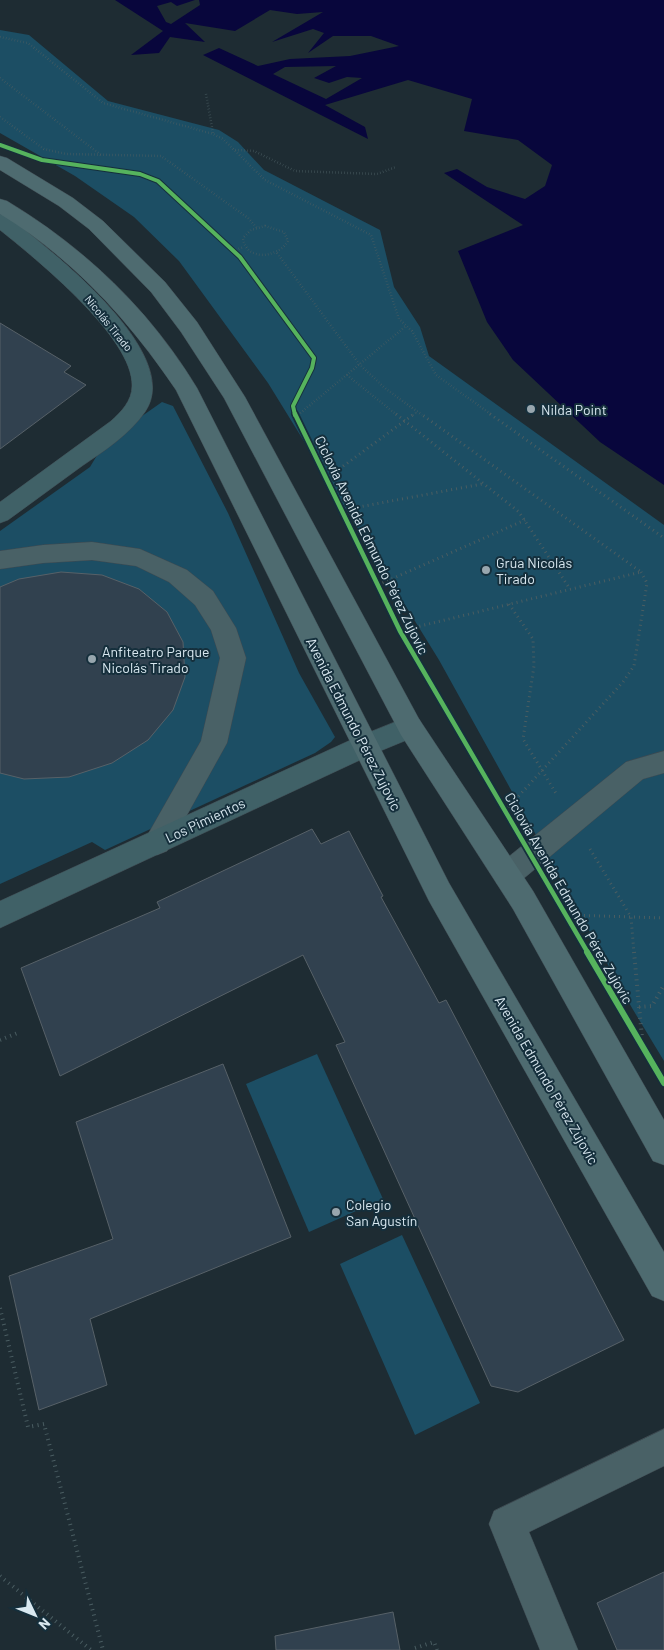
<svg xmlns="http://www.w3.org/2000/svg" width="664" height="1650" font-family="Barlow,sans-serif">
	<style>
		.green { fill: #1c4e64 }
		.water { fill: #08063c; fill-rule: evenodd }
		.building { fill: #31414f; stroke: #576168 }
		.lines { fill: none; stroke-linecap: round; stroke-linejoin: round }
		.minor-casing { stroke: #3e4950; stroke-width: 1 }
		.major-casing { stroke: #3e4950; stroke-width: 1 }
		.highway-casing { stroke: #3e4950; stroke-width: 1 }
		.path-far2 { stroke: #4a5d62; stroke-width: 2.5; stroke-dasharray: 0.5 2.5; stroke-linecap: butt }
		.path-far1 { stroke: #4a5d62; stroke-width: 3; stroke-dasharray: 1 4; stroke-linecap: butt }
		.path { stroke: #4a5d62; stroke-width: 4; stroke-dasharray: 1 4.5; stroke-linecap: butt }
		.minor { fill: #496166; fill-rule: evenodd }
		.major { fill: #406167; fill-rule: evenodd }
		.highway { fill: #4e6b70; fill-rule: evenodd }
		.cycleway-far2-casing { stroke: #152f3c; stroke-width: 6 }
		.cycleway-far1-casing { stroke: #152f3c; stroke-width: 8 }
		.cycleway-casing { stroke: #152f3c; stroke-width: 9 }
		.cycleway-far2 { stroke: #56b35d; stroke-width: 4 }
		.cycleway-far1 { stroke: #56b35d; stroke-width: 4.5 }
		.cycleway { stroke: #56b35d; stroke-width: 6 }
		.poi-dot { fill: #98a6ae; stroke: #152f3c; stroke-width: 2 }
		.labels { text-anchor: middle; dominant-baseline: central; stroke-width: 4; stroke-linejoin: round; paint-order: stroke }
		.far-street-label { font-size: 11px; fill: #d9e8f0; stroke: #152f3c }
		.poi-label { font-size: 14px; fill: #d9e8f0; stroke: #152f3c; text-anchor: start }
		.street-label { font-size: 14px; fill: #d9e8f0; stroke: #152f3c }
	</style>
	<rect width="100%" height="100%" fill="#1e2c33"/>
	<g class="green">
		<path d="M 0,30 L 29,35 L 108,101 L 219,130 L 238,142 L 264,170 L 380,230 L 394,287 L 420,327 L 429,356 L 664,525 L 664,1061 L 632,1008 L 439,660 L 268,383 L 179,261 L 134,217 L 75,176 L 0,133 Z"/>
		<path d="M 162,402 L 173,406 L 228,513 L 299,673 L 335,737 L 331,742 L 315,753 L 105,850 L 92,842 L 0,884 L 0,531 L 90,467 L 105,442 Z"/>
		<path d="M 317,1054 L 383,1199 L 309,1232 L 246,1084 Z"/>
		<path d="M 402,1235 L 480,1403 L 415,1435 L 340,1264 Z"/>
	</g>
	<path class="water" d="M 115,0 L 195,0 L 177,6 L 171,2 L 157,6 L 166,22 L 171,24 L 200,5 L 199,0 L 664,0 L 664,485 L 600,442 L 513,360 L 487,322 L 458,251 L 523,225 L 444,173 L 457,169 L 487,187 L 525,199 L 545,186 L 552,165 L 518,140 L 464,131 L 472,99 L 408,80 L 325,105 L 365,127 L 368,139 L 203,55 L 219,48 L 258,66 L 290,59 L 350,56 L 399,46 L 371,36 L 333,36 L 308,53 L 324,33 L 313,29 L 272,42 L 323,12 L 297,14 L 270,10 L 235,31 L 185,23 L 205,42 L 170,37 L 159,53 L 131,55 L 163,31 ZM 336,66 L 314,78 L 329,83 L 347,77 L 362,78 L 326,99 L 273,74 L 285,67 Z"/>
	<g class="building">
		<path d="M 0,323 L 71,366 L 64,372 L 86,385 L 0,449 Z"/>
		<path d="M 61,572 L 102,575 L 139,589 L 167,612 L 183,642 L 185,677 L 173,710 L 148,740 L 112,763 L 69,777 L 24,779 L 0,773 L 0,587 L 19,579 Z"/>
		<path d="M 312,829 L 321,844 L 349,831 L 383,896 L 381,897 L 439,1003 L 446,1000 L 624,1340 L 518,1392 L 491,1386 L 336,1045 L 345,1042 L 303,955 L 60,1076 L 21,968 L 160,908 L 157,902 Z"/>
		<path d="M 223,1064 L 291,1237 L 90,1319 L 107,1385 L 39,1410 L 9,1276 L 113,1239 L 76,1122 Z"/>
		<path d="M 664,1572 L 664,1650 L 617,1650 L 597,1603 Z"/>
		<path d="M 393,1612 L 400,1650 L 276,1650 L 275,1636 Z"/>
	</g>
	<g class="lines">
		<defs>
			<g id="minor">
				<path d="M 92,542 L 140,549 L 187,570 L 213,591 L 236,628 L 246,658 L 227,743 L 167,851 L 157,855 L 147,851 L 143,843 L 201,741 L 220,658 L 211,630 L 195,605 L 169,582 L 136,566 L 92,560 L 43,563 L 0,569 L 0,551 L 43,545 Z"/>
				<path d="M 664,751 L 664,773 L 643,779 L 517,884 L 507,887 L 497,884 L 493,875 L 497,866 L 626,762 Z"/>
				<path d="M 664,1429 L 664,1466 L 529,1532 L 578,1650 L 540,1650 L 489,1524 L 494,1511 Z"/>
			</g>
			<g id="major">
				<path d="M 0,214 L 7,216 C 48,248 186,353 145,412 C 129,435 104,451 82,466 C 57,484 33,502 8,520 L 0,523 L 0,502 L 111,421 C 121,412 132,401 132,386 C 134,338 35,258 0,230 Z"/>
				<path d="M 410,716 L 419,719 L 423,727 L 419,735 L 373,754 L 0,928 L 0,901 L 355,738 Z"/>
			</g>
			<g id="highway">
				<path d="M 0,156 L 7,158 L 73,198 L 103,221 L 165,282 L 197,322 L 245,397 L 419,719 L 533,891 L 664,1120 L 664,1165 L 653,1161 L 513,909 L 401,735 L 224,398 L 181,332 L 151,292 L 89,229 L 59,206 L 0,170 Z"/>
				<path d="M 0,199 L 7,201 C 85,248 150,310 197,388 L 449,883 L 664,1252 L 664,1301 L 652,1296 L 429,901 L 176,390 C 128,319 73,259 0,214 Z"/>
			</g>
		</defs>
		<use href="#minor" class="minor-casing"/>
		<use href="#major" class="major-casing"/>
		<use href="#highway" class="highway-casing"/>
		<g class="path-far2">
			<path d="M 0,37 L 28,43 L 103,103 L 213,134 L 223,139 L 265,180 L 371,235 L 399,319 L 412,331 L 436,375 L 492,415"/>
			<path d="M 0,78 L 101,155"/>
			<path d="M 206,94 L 213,133"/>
			<path d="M 0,117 L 44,149 L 66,154 L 161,156 L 248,218 L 257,228"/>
			<path d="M 235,150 L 254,151 L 295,171 L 377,174 L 396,167"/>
			<path d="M 265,226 L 284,232 L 288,241 C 278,258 246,262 243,238 L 251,230 Z"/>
			<path d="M 233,251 L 244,247"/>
			<path d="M 277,253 L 360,365 L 386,389 L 422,415"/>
			<path d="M 347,375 L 397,415"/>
			<path d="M 298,415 L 406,326"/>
			<path d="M 413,415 L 417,412"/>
		</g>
		<g class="path-far1">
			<path d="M 396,414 L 519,512 L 570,589"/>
			<path d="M 490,414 L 664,538"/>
			<path d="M 296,417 L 300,414"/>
			<path d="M 327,478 L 414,414"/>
			<path d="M 343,510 L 482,484"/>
			<path d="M 378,585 L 525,520"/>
			<path d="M 509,604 L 533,639 L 534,666 L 523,739 L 557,795"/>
			<path d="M 400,631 L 641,572 L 421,414"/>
			<path d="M 505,811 L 623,682 L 634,666 L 647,583 L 641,572"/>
			<path d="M 590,849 L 631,917 L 634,953"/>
			<path d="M 569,915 L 664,918"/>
		</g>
		<g class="path">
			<path d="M 634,952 L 642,1038"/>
			<path d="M 639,1007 L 652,1006 L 664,985"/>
			<path d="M 0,1040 L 20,1032"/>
			<path d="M 0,1308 L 28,1427 L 44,1424 L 103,1650"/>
			<path d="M 0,1576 L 91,1650"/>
			<path d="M 415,1648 L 434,1642 L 437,1650"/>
		</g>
		<use href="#minor" class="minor"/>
		<use href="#major" class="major"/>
		<use href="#highway" class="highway"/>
		<defs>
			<path id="cycleway-far2" d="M 0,145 L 42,160 L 140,174 L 158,181 L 240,257 L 314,358 L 312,368 L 293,406 L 295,415"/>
			<path id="cycleway-far1" d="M 295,414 L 400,631 L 588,953"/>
			<path id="cycleway" d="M 587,952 L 664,1083"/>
		</defs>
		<use href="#cycleway-far2" class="cycleway-far2-casing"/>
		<use href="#cycleway-far1" class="cycleway-far1-casing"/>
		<use href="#cycleway" class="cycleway-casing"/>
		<use href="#cycleway-far2" class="cycleway-far2"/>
		<use href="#cycleway-far1" class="cycleway-far1"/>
		<use href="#cycleway" class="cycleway"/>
	</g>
	<g class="poi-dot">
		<circle cx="531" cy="409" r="5"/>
		<circle cx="486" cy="570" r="5"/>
		<circle cx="92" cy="659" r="5"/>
		<circle cx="336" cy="1212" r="5"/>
	</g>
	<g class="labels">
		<g class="far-street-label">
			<text transform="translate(109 323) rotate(51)">Nicolás Tirado</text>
		</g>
		<g class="poi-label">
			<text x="541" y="409">Nilda Point</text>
			<text x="496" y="562">Grúa Nicolás<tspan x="496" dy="16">Tirado</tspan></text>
			<text x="102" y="651">Anfiteatro Parque<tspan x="102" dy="16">Nicolás Tirado</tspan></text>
			<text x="346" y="1204">Colegio<tspan x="346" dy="16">San Agustín</tspan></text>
		</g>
		<g class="street-label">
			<text transform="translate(372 545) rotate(64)">Ciclovía Avenida Edmundo Pérez Zujovic</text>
			<text transform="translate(354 724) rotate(63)">Avenida Edmundo Pérez Zujovic</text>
			<text transform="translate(205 820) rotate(-25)">Los Pimientos</text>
			<text transform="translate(569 898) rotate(60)">Ciclovía Avenida Edmundo Pérez Zujovic</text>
			<text transform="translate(547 1080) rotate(60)">Avenida Edmundo Pérez Zujovic</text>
		</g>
	</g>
	<g transform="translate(35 1615) rotate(133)" stroke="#152f3c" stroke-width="4" paint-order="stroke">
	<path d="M0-4L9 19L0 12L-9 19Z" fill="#d9e8f0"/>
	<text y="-8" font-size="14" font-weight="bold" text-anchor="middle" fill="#d9e8f0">N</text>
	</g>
</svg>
